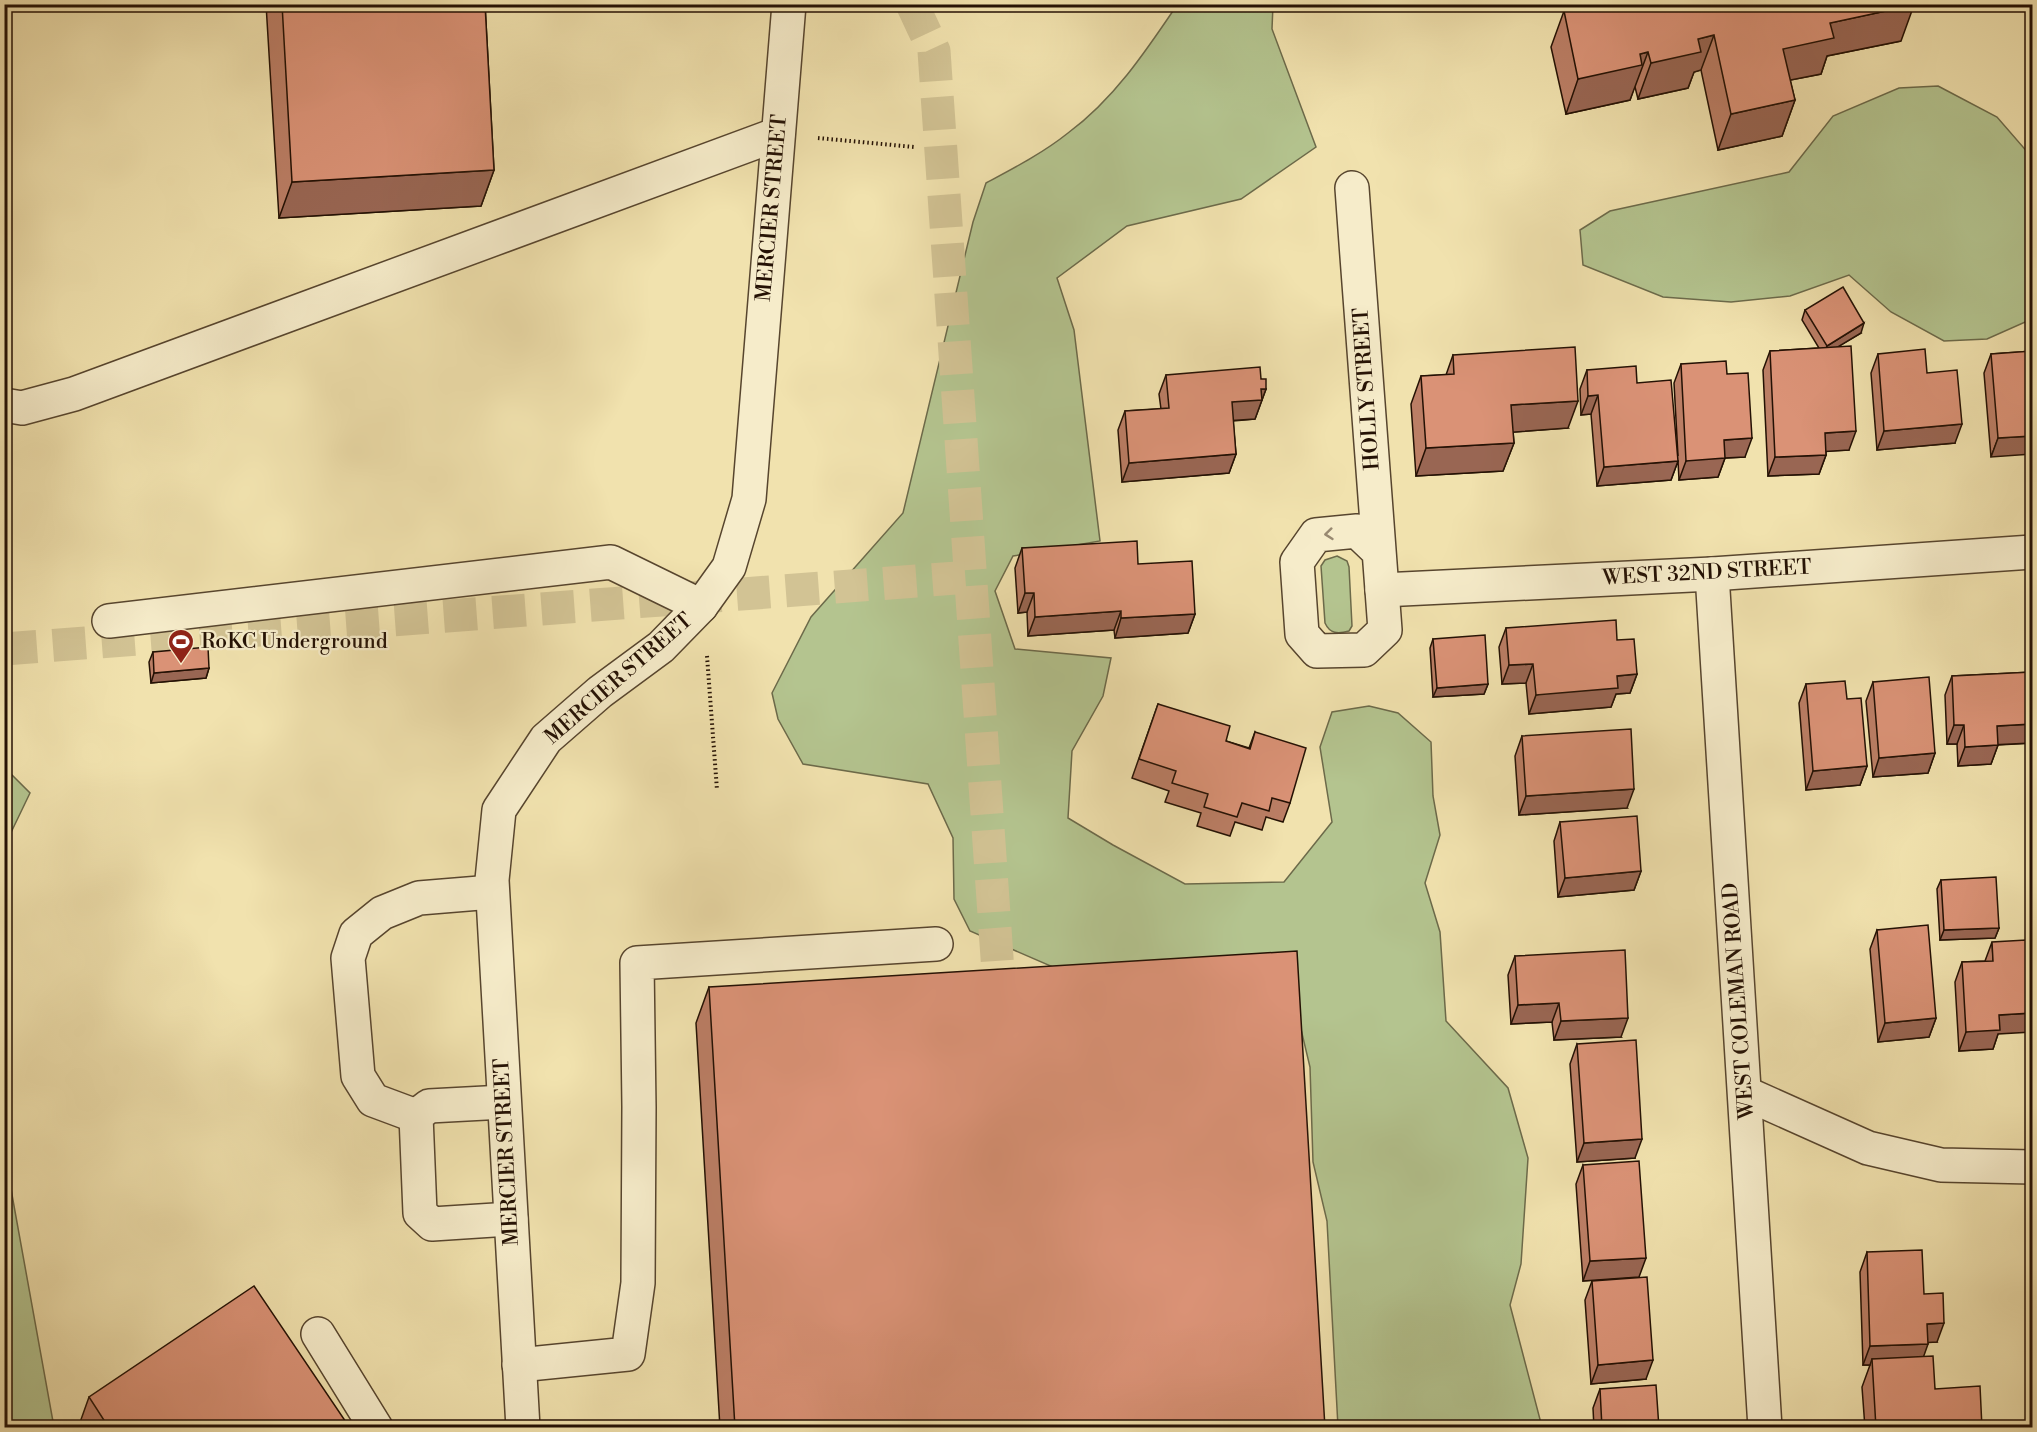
<svg xmlns="http://www.w3.org/2000/svg" width="2037" height="1432" font-family="'Libre Bodoni',serif">
	<style>
		.green { fill: #b4c48f; stroke: #6c6a4a; stroke-width: 1.5 }
		.lines { fill: none; stroke-linecap: round; stroke-linejoin: round }
		.minor-tunnel { stroke: #d2c394; stroke-width: 33; stroke-dasharray: 33 16; stroke-linecap: butt }
		.minor-casing { stroke: #57452e; stroke-width: 36 }
		.path { stroke: #241104; stroke-width: 4; stroke-dasharray: 1.5 3; stroke-linecap: butt }
		.minor { stroke: #f6ecca; stroke-width: 33 }
		.wall { fill: #bb7e65; stroke: #241104; stroke-width: 1.5 }
		.shaded-wall { fill: #996653; stroke: #241104; stroke-width: 1.5 }
		.building { fill: #da9276; stroke: #241104; stroke-width: 1.5 }
		.oneway { stroke: #988971 }
		.labels { text-anchor: middle; dominant-baseline: central; stroke-width: 4.5; stroke-linejoin: round; paint-order: stroke }
		.street-label { font-size: 21px; fill: #241104; stroke: #f6ecca }
		.poi-label { font-size: 21px; fill: #241104; stroke: #f6ecca; text-anchor: start }
	</style>
	<rect width="100%" height="100%" fill="#f1e2ae"/>
	<filter id="stains"><feTurbulence type="fractalNoise" baseFrequency=".00333" numOctaves="4"/><feColorMatrix values="0 0 0 0 .2 0 0 0 0 .09 0 0 0 0 .02 0 0 0 .5 -.17"/></filter>
	<radialGradient id="worn" r=".72"><stop offset=".6" stop-color="#630" stop-opacity="0"/><stop offset="1" stop-color="#630" stop-opacity=".3"/></radialGradient>
	<g class="green">
		<path d="M 1177,5 L 1273,5 L 1272,29 L 1316,147 L 1241,199 L 1127,226 L 1057,278 L 1074,330 L 1100,541 L 1013,556 L 995,591 L 1015,649 L 1111,658 L 1103,696 L 1072,751 L 1068,818 L 1113,845 L 1185,884 L 1284,882 L 1332,822 L 1320,747 L 1332,712 L 1369,706 L 1398,713 L 1431,742 L 1433,796 L 1440,835 L 1425,883 L 1440,932 L 1446,1021 L 1508,1088 L 1528,1158 L 1521,1264 L 1510,1305 L 1542,1427 L 1338,1427 L 1327,1221 L 1313,1162 L 1310,1067 L 1290,983 L 1069,974 L 970,931 L 954,899 L 953,838 L 928,784 L 803,764 L 778,719 L 772,693 L 811,617 L 903,513 L 973,222 L 986,183 C 1014,168 1043,153 1068,133 C 1114,99 1146,51 1177,5 Z"/>
		<path d="M 1938,86 L 1997,117 L 2029,154 L 2032,153 L 2032,319 L 1987,339 L 1944,341 L 1891,312 L 1849,275 L 1790,296 L 1731,302 L 1663,297 L 1583,265 L 1580,230 L 1610,211 L 1789,172 L 1833,116 L 1899,88 Z"/>
		<path d="M 1337,556 L 1347,561 L 1349,567 L 1352,626 L 1349,631 C 1338,634 1330,634 1325,623 L 1321,566 L 1325,560 Z"/>
		<path d="M 5,768 L 30,793 L 5,845 Z"/>
		<path d="M 5,1156 L 54,1427 L 5,1427 Z"/>
	</g>
	<g class="lines">
		<g class="minor-tunnel">
			<path d="M 912,4 L 934,51 L 1001,1015"/>
			<path d="M 4,649 L 970,577"/>
		</g>
		<defs>
			<g id="minor">
				<path d="M 1352,188 L 1356,243 L 1382,590 L 1385,630 L 1364,650 L 1317,651 L 1302,634 L 1297,562 L 1316,535 L 1357,531 L 1379,552"/>
				<path d="M 4,405 L 22,408 L 74,394 L 778,134"/>
				<path d="M 1712,574 L 1765,1428"/>
				<path d="M 1382,590 L 1712,574 L 2032,552"/>
				<path d="M 109,621 L 611,562 L 701,606"/>
				<path d="M 1745,1093 L 1868,1148 L 1941,1165 L 2032,1167"/>
				<path d="M 504,1102 L 429,1106 L 416,1116 L 420,1213 L 432,1224 L 511,1219"/>
				<path d="M 416,1116 L 373,1100 L 358,1076 L 348,958 L 356,934 L 382,913 L 419,898 L 492,892"/>
				<path d="M 318,1334 L 376,1428"/>
				<path d="M 519,1365 L 628,1354 L 638,1283 L 639,1107 L 637,963 L 936,944"/>
				<path d="M 523,1428 L 492,880 L 499,810 L 546,739 L 600,692 L 661,647 L 701,606 L 729,567 L 749,499 L 789,4"/>
			</g>
		</defs>
		<use href="#minor" class="minor-casing"/>
		<g class="path">
			<path d="M 818,138 L 914,147"/>
			<path d="M 707,656 L 717,790"/>
		</g>
		<use href="#minor" class="minor"/>
	</g>
	<g class="wall">
		<path d="M 266,4 L 485,4 L 494,170 L 481,206 L 279,218 Z"/>
		<path d="M 1564,11 L 1901,41 L 1827,56 L 1821,74 L 1790,80 L 1795,100 L 1782,136 L 1718,150 L 1701,70 L 1694,72 L 1688,88 L 1638,99 L 1635,87 L 1634,88 L 1630,100 L 1566,114 L 1551,47 Z"/>
		<path d="M 1805,310 L 1861,333 L 1837,347 L 1849,450 L 1826,451 L 1826,455 L 1819,474 L 1768,476 L 1763,370 L 1770,351 L 1819,348 L 1802,320 Z"/>
		<path d="M 2032,351 L 1991,457 L 1984,373 L 1991,354 Z"/>
		<path d="M 1878,354 L 1927,373 L 1955,443 L 1877,450 L 1871,373 Z"/>
		<path d="M 1453,355 L 1568,428 L 1513,432 L 1514,443 L 1503,471 L 1416,476 L 1411,404 L 1421,376 L 1446,375 Z"/>
		<path d="M 1681,364 L 1727,374 L 1745,457 L 1725,458 L 1718,477 L 1679,480 L 1678,461 L 1671,480 L 1597,486 L 1591,414 L 1581,415 L 1580,389 L 1587,370 L 1637,383 L 1678,456 L 1674,383 Z"/>
		<path d="M 1166,375 L 1261,379 L 1266,389 L 1255,419 L 1233,421 L 1236,454 L 1229,473 L 1122,482 L 1118,430 L 1125,411 L 1161,409 L 1159,394 Z"/>
		<path d="M 1022,548 L 1138,564 L 1195,614 L 1188,633 L 1115,638 L 1114,630 L 1028,636 L 1027,612 L 1018,613 L 1015,568 Z"/>
		<path d="M 1506,628 L 1617,640 L 1637,674 L 1630,693 L 1616,694 L 1611,707 L 1529,714 L 1526,683 L 1502,684 L 1499,647 Z"/>
		<path d="M 1433,639 L 1488,684 L 1484,694 L 1433,697 L 1430,648 Z"/>
		<path d="M 153,652 L 209,668 L 206,678 L 151,683 L 149,662 Z"/>
		<path d="M 2032,672 L 2032,743 L 1998,745 L 1991,764 L 1958,766 L 1957,744 L 1947,744 L 1945,695 L 1952,676 Z"/>
		<path d="M 1873,682 L 1935,753 L 1928,773 L 1873,777 L 1866,701 Z"/>
		<path d="M 1806,684 L 1847,699 L 1867,766 L 1860,785 L 1806,790 L 1799,703 Z"/>
		<path d="M 1158,704 L 1226,741 L 1249,748 L 1255,732 L 1290,803 L 1283,822 L 1266,817 L 1262,830 L 1235,822 L 1230,836 L 1197,826 L 1201,813 L 1165,802 L 1169,791 L 1132,778 Z"/>
		<path d="M 1522,736 L 1627,808 L 1519,815 L 1515,756 Z"/>
		<path d="M 1560,822 L 1641,871 L 1634,890 L 1558,897 L 1554,841 Z"/>
		<path d="M 1941,880 L 1999,928 L 1995,938 L 1940,940 L 1937,889 Z"/>
		<path d="M 1877,930 L 1936,1018 L 1929,1037 L 1878,1042 L 1870,949 Z"/>
		<path d="M 1992,942 L 1998,1034 L 1993,1049 L 1959,1051 L 1955,982 L 1962,962 L 1985,961 Z"/>
		<path d="M 1515,956 L 1621,1037 L 1554,1040 L 1552,1022 L 1511,1024 L 1508,975 Z"/>
		<path d="M 709,987 L 1325,1428 L 720,1428 L 696,1023 Z"/>
		<path d="M 1577,1044 L 1635,1158 L 1577,1162 L 1570,1064 Z"/>
		<path d="M 1583,1165 L 1639,1277 L 1583,1281 L 1576,1184 Z"/>
		<path d="M 1867,1252 L 1937,1342 L 1928,1342 L 1923,1356 L 1935,1389 L 1982,1428 L 1865,1428 L 1862,1387 L 1870,1365 L 1863,1365 L 1860,1272 Z"/>
		<path d="M 1592,1281 L 1646,1379 L 1591,1384 L 1585,1300 Z"/>
		<path d="M 1600,1389 L 1659,1428 L 1594,1428 L 1593,1408 Z"/>
		<path d="M 89,1397 L 350,1428 L 78,1428 Z"/>
	</g>
	<g class="shaded-wall">
		<path d="M 1914,5 L 1901,41 L 1827,56 L 1821,74 L 1770,84 L 1783,49 L 1830,23 Z"/>
		<path d="M 1714,35 L 1701,70 L 1694,72 L 1688,88 L 1638,99 L 1651,63 L 1698,39 Z"/>
		<path d="M 1648,52 L 1630,100 L 1566,114 L 1578,79 L 1640,54 Z"/>
		<path d="M 1795,100 L 1782,136 L 1718,150 L 1731,114 Z"/>
		<path d="M 494,170 L 481,206 L 279,218 L 292,182 Z"/>
		<path d="M 1864,323 L 1861,333 L 1823,356 L 1827,346 Z"/>
		<path d="M 1261,389 L 1266,389 L 1255,419 L 1225,421 L 1232,402 Z"/>
		<path d="M 1598,395 L 1591,414 L 1581,415 L 1588,396 Z"/>
		<path d="M 1578,401 L 1568,428 L 1501,433 L 1511,405 Z"/>
		<path d="M 1962,424 L 1955,443 L 1877,450 L 1884,431 Z"/>
		<path d="M 1856,431 L 1849,450 L 1818,452 L 1825,433 Z"/>
		<path d="M 2032,436 L 2032,454 L 1991,457 L 1998,438 Z"/>
		<path d="M 1752,438 L 1745,457 L 1725,458 L 1718,477 L 1679,480 L 1686,461 L 1724,440 Z"/>
		<path d="M 1514,443 L 1503,471 L 1416,476 L 1426,448 Z"/>
		<path d="M 1236,454 L 1229,473 L 1122,482 L 1129,463 Z"/>
		<path d="M 1826,455 L 1819,474 L 1768,476 L 1775,457 Z"/>
		<path d="M 1678,461 L 1671,480 L 1597,486 L 1604,467 Z"/>
		<path d="M 1025,593 L 1034,593 L 1027,612 L 1018,613 Z"/>
		<path d="M 1121,611 L 1114,630 L 1028,636 L 1035,617 Z"/>
		<path d="M 1195,614 L 1188,633 L 1115,638 L 1121,618 Z"/>
		<path d="M 1533,664 L 1526,683 L 1502,684 L 1509,665 Z"/>
		<path d="M 209,668 L 206,678 L 151,683 L 154,673 Z"/>
		<path d="M 1637,674 L 1630,693 L 1616,694 L 1611,707 L 1529,714 L 1536,695 L 1617,676 Z"/>
		<path d="M 1488,684 L 1484,694 L 1433,697 L 1437,688 Z"/>
		<path d="M 2032,724 L 2032,743 L 1990,745 L 1997,726 Z"/>
		<path d="M 1954,725 L 1964,725 L 1957,744 L 1947,744 Z"/>
		<path d="M 1998,745 L 1991,764 L 1958,766 L 1965,747 Z"/>
		<path d="M 1935,753 L 1928,773 L 1873,777 L 1879,758 Z"/>
		<path d="M 1867,766 L 1860,785 L 1806,790 L 1813,771 Z"/>
		<path d="M 1634,789 L 1627,808 L 1519,815 L 1526,796 Z"/>
		<path d="M 1641,871 L 1634,890 L 1558,897 L 1565,878 Z"/>
		<path d="M 1999,928 L 1995,938 L 1940,940 L 1944,930 Z"/>
		<path d="M 1559,1003 L 1552,1022 L 1511,1024 L 1518,1005 Z"/>
		<path d="M 2032,1013 L 2032,1032 L 1998,1034 L 1993,1049 L 1959,1051 L 1966,1032 L 1999,1015 Z"/>
		<path d="M 1628,1018 L 1621,1037 L 1554,1040 L 1561,1021 Z"/>
		<path d="M 1936,1018 L 1929,1037 L 1878,1042 L 1885,1023 Z"/>
		<path d="M 1642,1139 L 1635,1158 L 1577,1162 L 1584,1143 Z"/>
		<path d="M 1646,1258 L 1639,1277 L 1583,1281 L 1590,1261 Z"/>
		<path d="M 1944,1323 L 1937,1342 L 1920,1343 L 1927,1324 Z"/>
		<path d="M 1928,1344 L 1921,1364 L 1872,1359 L 1870,1365 L 1863,1365 L 1870,1346 Z"/>
		<path d="M 1653,1360 L 1646,1379 L 1591,1384 L 1598,1365 Z"/>
	</g>
	<g class="building">
		<path d="M 282,4 L 485,4 L 494,170 L 292,182 Z"/>
		<path d="M 1596,4 L 1914,4 L 1914,5 L 1830,23 L 1834,38 L 1783,49 L 1795,100 L 1731,114 L 1714,35 L 1698,39 L 1701,52 L 1651,63 L 1648,52 L 1640,54 L 1642,65 L 1578,79 L 1564,11 Z"/>
		<path d="M 1843,287 L 1864,323 L 1827,346 L 1805,310 Z"/>
		<path d="M 1851,346 L 1856,431 L 1825,433 L 1826,455 L 1775,457 L 1770,351 Z"/>
		<path d="M 1575,347 L 1578,401 L 1511,405 L 1514,443 L 1426,448 L 1421,376 L 1454,374 L 1453,355 Z"/>
		<path d="M 1925,349 L 1927,373 L 1957,370 L 1962,424 L 1884,431 L 1878,354 Z"/>
		<path d="M 2032,351 L 2032,436 L 1998,438 L 1991,354 Z"/>
		<path d="M 1726,361 L 1727,374 L 1748,373 L 1752,438 L 1724,440 L 1725,458 L 1686,461 L 1681,364 Z"/>
		<path d="M 1636,366 L 1637,383 L 1671,380 L 1678,461 L 1604,467 L 1598,395 L 1588,396 L 1587,370 Z"/>
		<path d="M 1260,367 L 1261,379 L 1266,379 L 1266,389 L 1261,389 L 1262,400 L 1232,402 L 1236,454 L 1129,463 L 1125,411 L 1169,408 L 1166,375 Z"/>
		<path d="M 1137,541 L 1138,564 L 1192,561 L 1195,614 L 1121,618 L 1121,611 L 1035,617 L 1034,593 L 1025,593 L 1022,548 Z"/>
		<path d="M 1616,620 L 1617,640 L 1634,639 L 1637,674 L 1617,676 L 1618,688 L 1536,695 L 1533,664 L 1509,665 L 1506,628 Z"/>
		<path d="M 1485,635 L 1488,684 L 1437,688 L 1433,639 Z"/>
		<path d="M 208,647 L 209,668 L 154,673 L 153,652 Z"/>
		<path d="M 2032,672 L 2032,724 L 1997,726 L 1998,745 L 1965,747 L 1964,725 L 1954,725 L 1952,676 Z"/>
		<path d="M 1929,677 L 1935,753 L 1879,758 L 1873,682 Z"/>
		<path d="M 1845,681 L 1847,699 L 1861,698 L 1867,766 L 1813,771 L 1806,684 Z"/>
		<path d="M 1158,704 L 1230,726 L 1226,741 L 1250,749 L 1255,732 L 1306,748 L 1290,803 L 1272,798 L 1269,811 L 1242,803 L 1237,817 L 1204,807 L 1208,794 L 1172,783 L 1176,771 L 1139,759 Z"/>
		<path d="M 1631,729 L 1634,789 L 1526,796 L 1522,736 Z"/>
		<path d="M 1637,816 L 1641,871 L 1565,878 L 1560,822 Z"/>
		<path d="M 1996,877 L 1999,928 L 1944,930 L 1941,880 Z"/>
		<path d="M 1928,925 L 1936,1018 L 1885,1023 L 1877,930 Z"/>
		<path d="M 2026,940 L 2027,959 L 2032,959 L 2032,1013 L 1999,1015 L 2000,1030 L 1966,1032 L 1962,962 L 1993,961 L 1992,942 Z"/>
		<path d="M 1625,950 L 1628,1018 L 1561,1021 L 1559,1003 L 1518,1005 L 1515,956 Z"/>
		<path d="M 1297,951 L 1325,1428 L 735,1428 L 709,987 Z"/>
		<path d="M 1636,1040 L 1642,1139 L 1584,1143 L 1577,1044 Z"/>
		<path d="M 1639,1161 L 1646,1258 L 1590,1261 L 1583,1165 Z"/>
		<path d="M 1922,1250 L 1924,1294 L 1943,1293 L 1944,1323 L 1927,1324 L 1928,1344 L 1870,1346 L 1867,1252 Z"/>
		<path d="M 1647,1277 L 1653,1360 L 1598,1365 L 1592,1281 Z"/>
		<path d="M 254,1286 L 350,1428 L 109,1428 L 89,1397 Z"/>
		<path d="M 1933,1356 L 1935,1389 L 1980,1386 L 1982,1428 L 1876,1428 L 1872,1359 Z"/>
		<path d="M 1656,1385 L 1659,1428 L 1602,1428 L 1600,1389 Z"/>
	</g>
	<defs><path id="oneway-chevron" d="M-2-3.5L2.5 0L-2 3.5" fill="none" stroke-width="1.6" stroke-linecap="round" stroke-linejoin="round" transform="scale(1.5)"/></defs>
	<use class="oneway" href="#oneway-chevron" transform="translate(1329 534) rotate(174)"/>
	<defs>
		<symbol id="stadium-pin" viewBox="-11 -11 22 30"><path d="M0 17L-7.5 6A9.5 9.5 0 1 1 7.5 6Z" fill="#8f2418" stroke="#f6ecca"/><path d="M0-5a6.5 5 0 1 0 0 10a6.5 5 0 1 0 0-10ZM-3.5-1.8h7v3.6h-7Z" fill="#fff"/></symbol>
	</defs>
	<g fill-rule="evenodd">
		<use href="#stadium-pin" x="166" y="627" width="30" height="40"/>
	</g>
	<g class="labels">
		<g class="street-label">
			<text transform="translate(772 208) rotate(-85)">MERCIER STREET</text>
			<text transform="translate(1367 389) rotate(-94)">HOLLY STREET</text>
			<text transform="translate(1707 573) rotate(-3)">WEST 32ND STREET</text>
			<text transform="translate(619 679) rotate(-41)">MERCIER STREET</text>
			<text transform="translate(1739 1001) rotate(-94)">WEST COLEMAN ROAD</text>
			<text transform="translate(507 1152) rotate(-93)">MERCIER STREET</text>
		</g>
		<g class="poi-label">
			<text x="201" y="642">RoKC Underground</text>
		</g>
	</g>
	<rect width="2037" height="1432" fill="none" stroke="#f1e2ae" stroke-width="24"/>
	<rect x="6" y="6" width="2025" height="1420" fill="none" stroke="#241104" stroke-width="3"/>
	<rect x="12" y="12" width="2013" height="1408" fill="none" stroke="#241104" stroke-width="1.5"/>
	<rect width="100%" height="100%" filter="url(#stains)"/>
	<rect width="100%" height="100%" fill="url(#worn)"/>
</svg>
